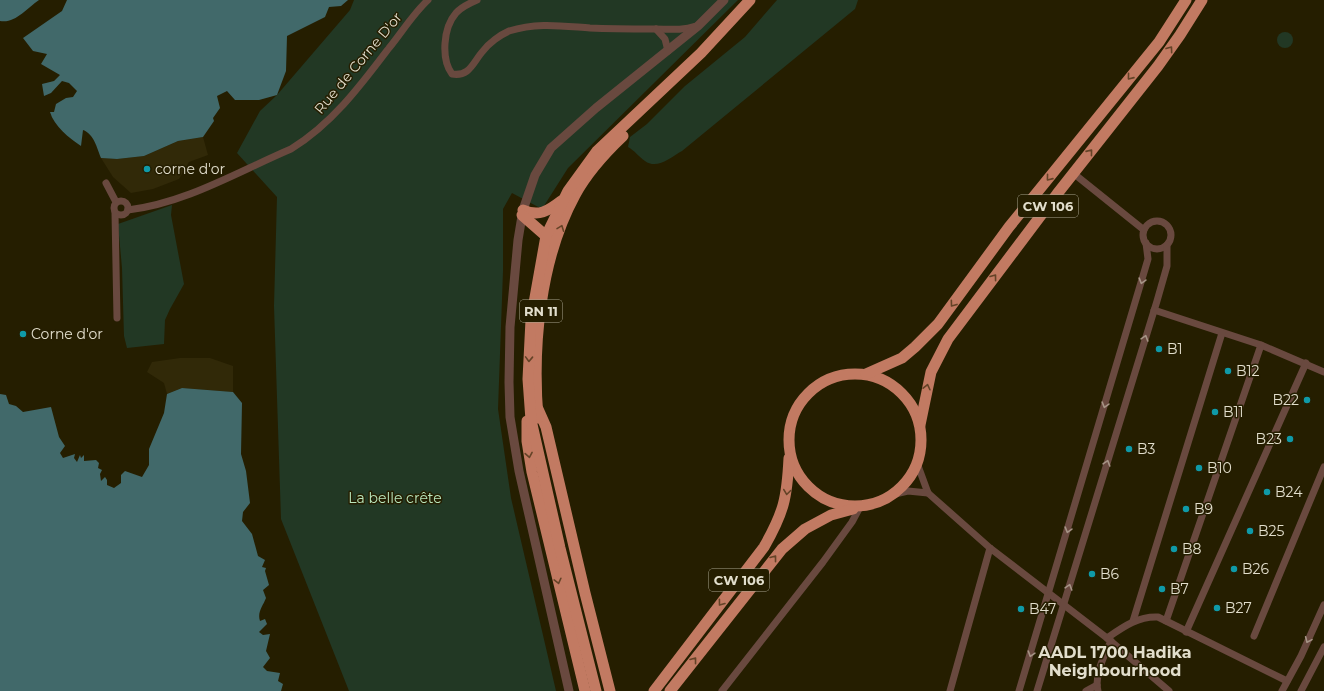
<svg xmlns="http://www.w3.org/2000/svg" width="1324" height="691" font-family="Montserrat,sans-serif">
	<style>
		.green { fill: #223824 }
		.sand { fill: #312908 }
		.water { fill: #41696a }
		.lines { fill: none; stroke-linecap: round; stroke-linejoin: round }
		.minor { stroke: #69493f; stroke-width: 7 }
		.tertiary { stroke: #69493f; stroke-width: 9 }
		.trunk { stroke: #c27a62; stroke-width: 11 }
		.oneway { stroke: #644327 }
		.oneway2 { stroke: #a69486 }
		.culture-dot { fill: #0f9aa8; stroke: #251e00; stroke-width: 1.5 }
		.labels { text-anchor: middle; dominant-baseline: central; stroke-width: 3; stroke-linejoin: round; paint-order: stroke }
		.shield { fill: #251e00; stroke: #a9a48f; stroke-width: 1 }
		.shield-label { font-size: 13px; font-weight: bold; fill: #e2decc }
		.street-label { font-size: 14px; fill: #e2decc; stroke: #251e00 }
		.poi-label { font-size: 14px; fill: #e2decc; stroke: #251e00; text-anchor: start }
		.park-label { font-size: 14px; fill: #b9e6bc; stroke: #251e00 }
		.quarter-label { font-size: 16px; font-weight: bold; fill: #e2decc; stroke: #251e00 }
	</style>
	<rect width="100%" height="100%" fill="#251e00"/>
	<g class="green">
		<path d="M 354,0 L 738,0 L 568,168 L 542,209 L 512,193 L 503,209 L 503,271 L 498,409 L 511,498 L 556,691 L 349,691 L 281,519 L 274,306 L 277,197 L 237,153 L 260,111 L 277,95 L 350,10 Z"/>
		<path d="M 777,0 L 858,0 L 855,9 L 682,151 C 671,157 657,170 645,161 C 638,156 635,151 628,147 L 630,137 L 647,124 L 685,86 L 745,37 Z"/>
		<circle cx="1285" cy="40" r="8"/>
		<path d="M 172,205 L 171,215 L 184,284 L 170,309 L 165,320 L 164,344 L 127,348 L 124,336 L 122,268 L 118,224 Z"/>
	</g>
	<g class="sand">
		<path d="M 203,137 L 208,155 L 189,162 L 179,179 L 153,189 L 131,193 L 113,177 L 101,158 L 117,159 L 144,156 L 178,141 Z"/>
		<path d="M 180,358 L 210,358 L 233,366 L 233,392 L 182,388 L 167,394 L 164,383 L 147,372 L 152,362 Z"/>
	</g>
	<g class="water">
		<path d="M 0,0 L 39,0 C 27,8 15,24 0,21 Z"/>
		<path d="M 67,0 L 348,0 L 341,6 L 329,7 L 325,17 L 287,36 L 286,71 L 277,95 L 259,100 L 235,100 L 227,91 L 217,96 L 220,108 L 213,118 L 214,121 L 203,137 L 178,141 L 144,156 L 117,159 L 101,158 C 97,148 94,134 83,130 L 81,146 C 69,138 54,126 50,112 L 54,112 L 56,104 L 66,98 L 73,97 L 77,91 L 69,83 L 62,81 L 51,93 L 44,96 L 42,84 L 54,81 L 60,75 L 41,64 L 47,54 L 33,51 L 23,38 L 62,11 Z"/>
		<path d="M 182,388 L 233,392 L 242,403 L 241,454 L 246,471 L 250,503 L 243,512 L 242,521 L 252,534 L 258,556 L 265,560 L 262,567 L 266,568 L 265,571 L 269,585 L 263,590 L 266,598 C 263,606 257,612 260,621 L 265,619 L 267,624 L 259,632 L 263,635 L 270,634 L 266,651 L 270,658 L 263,667 L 267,671 L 280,673 L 278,681 L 283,684 L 281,691 L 0,691 L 0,394 L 6,395 L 9,404 L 16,406 L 23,412 L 51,407 L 59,437 L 65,446 L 60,453 L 63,458 L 75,454 L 74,458 L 77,462 L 80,455 L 81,458 L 84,455 L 84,461 L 96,460 L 99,463 L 98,468 L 102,470 L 100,474 L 101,481 L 105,477 L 107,480 L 107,485 L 114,488 L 121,483 L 121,475 L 125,471 L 142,477 L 149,465 L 149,449 L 164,413 L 167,394 Z"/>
	</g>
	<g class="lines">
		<g class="minor">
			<path d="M 477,0 C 470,3 461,7 456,13 C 443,28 441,59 452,74 C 470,77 473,62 483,51 C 489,43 500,35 509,31 C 537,22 562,26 590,28 C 612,29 633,29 654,29 C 669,29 681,31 696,26"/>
			<path d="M 656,29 L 665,39 L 668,51"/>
			<path d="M 1073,173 L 1144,230"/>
			<path d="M 106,183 L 116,202"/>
			<circle cx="121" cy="208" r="7"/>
			<path d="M 128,210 C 186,203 237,172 291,149 C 332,124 361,85 389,48 C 402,32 413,14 428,0"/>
			<path d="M 115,213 L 117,318"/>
			<circle cx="1157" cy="235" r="14"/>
			<path d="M 1154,310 L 1261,345 L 1324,372"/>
			<path d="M 917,463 L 928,493 L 990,548 L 1107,638 L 1169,691"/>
			<path d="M 895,494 L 908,491 L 928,493"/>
			<path d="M 1133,621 L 1222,333"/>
			<path d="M 1166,621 L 1261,345"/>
			<path d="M 1186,632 L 1306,363"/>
			<path d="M 1254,636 L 1324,467"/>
			<path d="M 1107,638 C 1123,627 1138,616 1158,617 L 1287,681"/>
			<path d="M 722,691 L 823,562 L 852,522 L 860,507"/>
			<path d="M 950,691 L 990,548"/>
			<path d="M 1019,691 L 1148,259 L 1146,243"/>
			<path d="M 1037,691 L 1157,301 L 1167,266 L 1167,245"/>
			<path d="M 1086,691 L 1097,685"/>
			<path d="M 1098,691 C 1094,675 1104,656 1111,641"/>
			<path d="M 1282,691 L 1301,656 L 1324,605"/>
			<path d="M 1301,691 L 1324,647"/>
		</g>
		<path class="tertiary" d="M 569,691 L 519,471 L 510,417 L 509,382 L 510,327 L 518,240 L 523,210 L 535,175 L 551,148 L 596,108 L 698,26 L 724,0"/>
		<g class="trunk">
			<path d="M 523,210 C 539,217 548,211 561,201"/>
			<path d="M 522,215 L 546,236 L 547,243"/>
			<circle cx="855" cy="440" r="66"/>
			<path d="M 866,374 L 902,358 L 915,347 L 938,324 L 1009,227 L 1159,42 L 1186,0"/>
			<path d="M 538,409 L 546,427 L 585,593 L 610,691"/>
			<path d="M 538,418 C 532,346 540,259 575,195 C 587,173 605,153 623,136"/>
			<path d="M 527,421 L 527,441 L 532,472 L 585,691"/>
			<path d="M 920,425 L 931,372 L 948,339 L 1057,194 L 1158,66 L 1180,35 L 1202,0"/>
			<path d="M 596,691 L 560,548 L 531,420 L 528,379 L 531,320 L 546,236 L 568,191 L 597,151 L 701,53 L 750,0"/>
			<path d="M 654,691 L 764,547 C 784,512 787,498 789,458"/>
			<path d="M 670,691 L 782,549 L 805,529 L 831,515 L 853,509"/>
		</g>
	</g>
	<defs><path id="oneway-chevron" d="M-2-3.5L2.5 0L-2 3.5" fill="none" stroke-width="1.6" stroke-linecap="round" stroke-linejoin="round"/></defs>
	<g class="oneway">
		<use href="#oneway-chevron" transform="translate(1170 49) rotate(-54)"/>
		<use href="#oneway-chevron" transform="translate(1130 77) rotate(129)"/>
		<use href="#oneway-chevron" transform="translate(1090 152) rotate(-51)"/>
		<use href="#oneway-chevron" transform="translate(1049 178) rotate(129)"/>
		<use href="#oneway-chevron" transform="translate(561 228) rotate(-69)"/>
		<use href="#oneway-chevron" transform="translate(994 277) rotate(-53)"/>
		<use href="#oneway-chevron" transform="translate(953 304) rotate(126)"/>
		<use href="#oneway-chevron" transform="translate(529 359) rotate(92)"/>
		<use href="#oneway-chevron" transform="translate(927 387) rotate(-77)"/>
		<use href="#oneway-chevron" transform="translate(529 455) rotate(80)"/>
		<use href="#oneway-chevron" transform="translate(787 492) rotate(98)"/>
		<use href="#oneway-chevron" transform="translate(774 558) rotate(-52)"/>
		<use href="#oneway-chevron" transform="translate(558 581) rotate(76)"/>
		<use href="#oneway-chevron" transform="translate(721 603) rotate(127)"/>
		<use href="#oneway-chevron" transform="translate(694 660) rotate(-52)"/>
	</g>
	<g class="oneway2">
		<use href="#oneway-chevron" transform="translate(1142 281) rotate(106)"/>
		<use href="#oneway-chevron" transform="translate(1145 338) rotate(-73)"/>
		<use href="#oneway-chevron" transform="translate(1105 405) rotate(106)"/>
		<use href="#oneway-chevron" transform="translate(1107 463) rotate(-73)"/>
		<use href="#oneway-chevron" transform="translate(1068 530) rotate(106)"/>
		<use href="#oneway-chevron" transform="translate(1069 587) rotate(-73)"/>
		<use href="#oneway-chevron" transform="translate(1308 640) rotate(114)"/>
		<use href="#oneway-chevron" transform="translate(1031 654) rotate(107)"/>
	</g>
	<g class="culture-dot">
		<circle cx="147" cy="169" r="4"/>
		<circle cx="23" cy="334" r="4"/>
		<circle cx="1159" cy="349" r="4"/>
		<circle cx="1228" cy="371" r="4"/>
		<circle cx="1307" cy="400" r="4"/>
		<circle cx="1215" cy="412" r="4"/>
		<circle cx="1290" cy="439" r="4"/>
		<circle cx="1129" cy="449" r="4"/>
		<circle cx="1199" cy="468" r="4"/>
		<circle cx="1267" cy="492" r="4"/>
		<circle cx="1186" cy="509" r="4"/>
		<circle cx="1250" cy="531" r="4"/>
		<circle cx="1174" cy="549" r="4"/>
		<circle cx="1234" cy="569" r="4"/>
		<circle cx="1092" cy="574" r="4"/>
		<circle cx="1162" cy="589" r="4"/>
		<circle cx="1217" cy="608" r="4"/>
		<circle cx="1021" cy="609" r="4"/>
	</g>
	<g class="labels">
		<g class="shield">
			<rect x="1018" y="195" width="60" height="22" rx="3"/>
			<rect x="520" y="300" width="42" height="22" rx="3"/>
			<rect x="709" y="569" width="60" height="22" rx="3"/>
		</g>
		<g class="shield-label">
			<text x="1048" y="206">CW 106</text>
			<text x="541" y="311">RN 11</text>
			<text x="739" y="580">CW 106</text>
		</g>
		<g class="street-label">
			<text transform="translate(358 63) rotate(-50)">Rue de Corne D'or</text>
		</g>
		<g class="poi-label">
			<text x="155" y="169">corne d'or</text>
			<text x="31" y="334">Corne d'or</text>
			<text x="1167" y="349">B1</text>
			<text x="1236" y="371">B12</text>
			<text x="1299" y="400" text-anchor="end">B22</text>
			<text x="1223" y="412">B11</text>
			<text x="1282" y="439" text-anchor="end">B23</text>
			<text x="1137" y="449">B3</text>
			<text x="1207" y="468">B10</text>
			<text x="1275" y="492">B24</text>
			<text x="1194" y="509">B9</text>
			<text x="1258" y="531">B25</text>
			<text x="1182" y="549">B8</text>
			<text x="1242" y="569">B26</text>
			<text x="1100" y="574">B6</text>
			<text x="1170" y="589">B7</text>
			<text x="1225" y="608">B27</text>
			<text x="1029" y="609">B47</text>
		</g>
		<g class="park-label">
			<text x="395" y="498">La belle crête</text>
		</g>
		<g class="quarter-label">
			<text x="1115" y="652">AADL 1700 Hadika<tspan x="1115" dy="18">Neighbourhood</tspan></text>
		</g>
	</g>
</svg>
